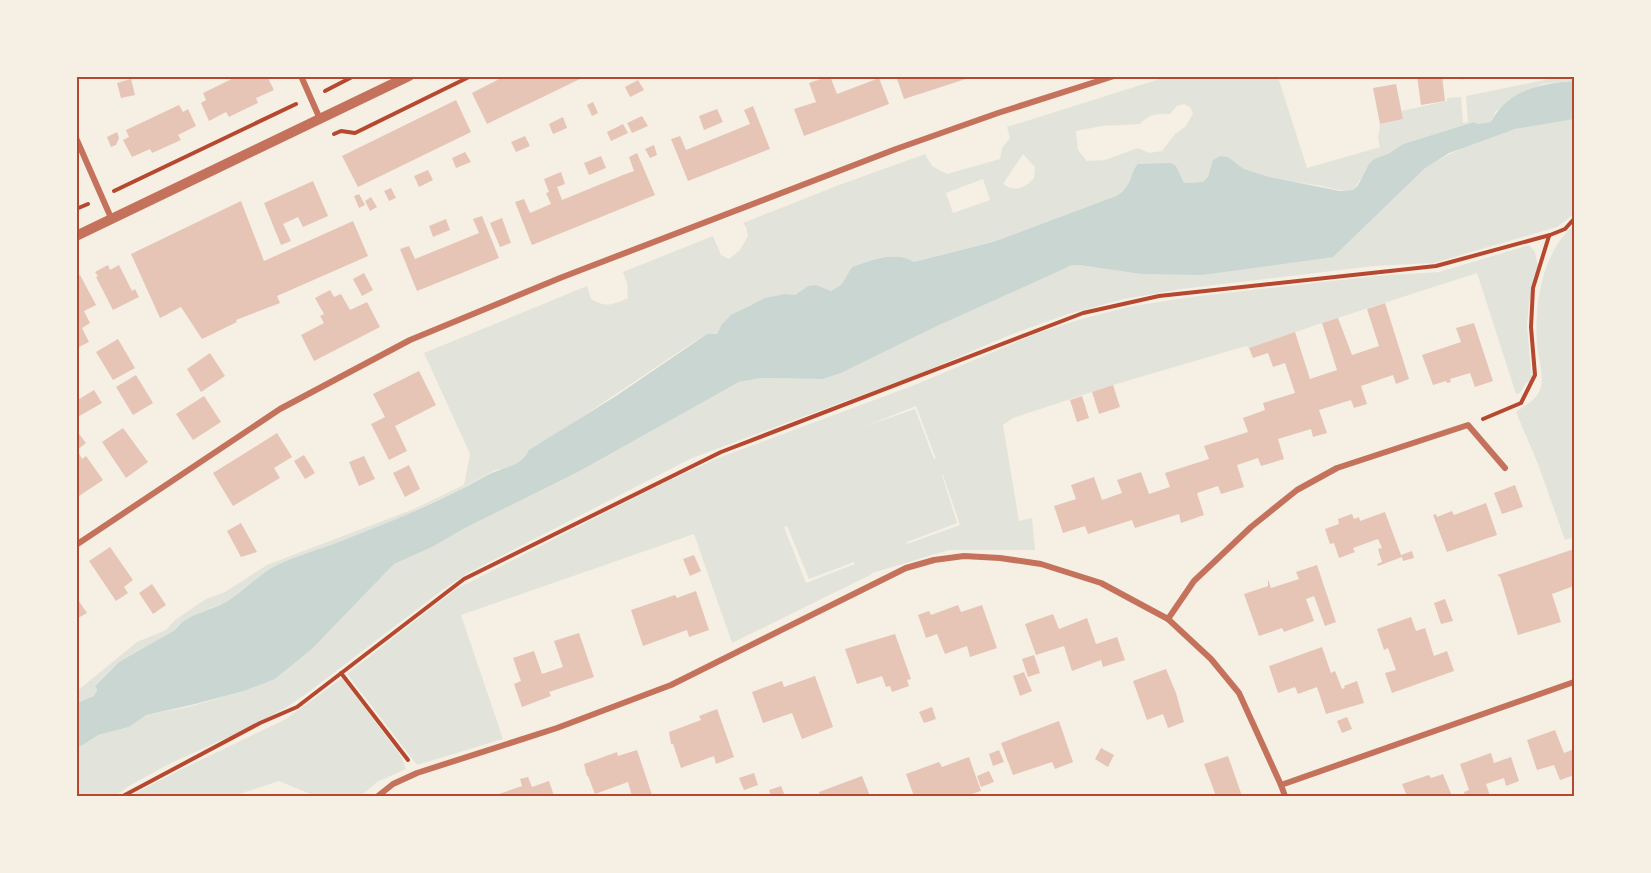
<svg xmlns="http://www.w3.org/2000/svg" width="1651" height="873" font-family="'Roboto Serif',serif">
	<style>
		.green { fill: #e2e4dc; fill-rule: evenodd }
		.water { fill: #c9d6d2 }
		.building { fill: #e6c5b7 }
		.lines { fill: none; stroke-linecap: round; stroke-linejoin: round }
		.path { stroke: #b5482f; stroke-width: 4 }
		.service { stroke: #c5725c; stroke-width: 4.5 }
		.minor { stroke: #c5725c; stroke-width: 6 }
		.tertiary { stroke: #c5725c; stroke-width: 10 }
		.neatline { fill: none; stroke: #b5482f; stroke-width: 2 }
	</style>
	<rect width="100%" height="100%" fill="#f6efe4"/>
	<g class="green">
		<path d="M 1166,77 L 1278,77 L 1307,168 L 1380,147 L 1378,139 L 1380,124 L 1403,119 L 1401,111 L 1447,101 L 1447,98 L 1461,97 L 1463,123 L 1468,122 L 1466,96 L 1559,77 L 1574,77 L 1574,81 L 1542,84 L 1496,111 L 1491,122 L 1478,124 L 1474,122 L 1403,144 L 1390,153 L 1374,159 L 1353,190 C 1339,192 1329,187 1316,185 C 1293,182 1270,179 1248,171 C 1237,166 1232,157 1219,156 C 1209,165 1211,173 1203,182 L 1184,183 L 1176,166 L 1134,171 L 1128,186 L 1116,196 L 993,242 L 914,262 C 896,250 870,260 852,267 L 841,285 L 831,291 L 818,286 L 805,288 L 795,295 L 774,296 L 750,305 L 728,318 L 717,334 L 707,334 L 686,347 L 528,453 L 520,461 L 507,469 L 495,470 L 459,490 L 408,514 L 259,579 L 224,603 L 201,612 L 178,625 L 175,630 L 119,662 L 95,685 L 97,692 L 94,696 L 77,703 L 77,691 L 137,642 L 166,630 L 175,620 L 206,599 L 225,592 L 267,565 L 414,509 L 464,485 L 470,454 L 424,353 L 587,286 L 591,299 C 607,308 611,305 628,298 L 627,283 L 623,272 L 713,236 L 721,255 L 729,259 L 740,250 L 748,236 L 746,227 L 743,223 L 839,185 L 925,154 L 932,166 L 947,174 L 1000,159 L 1002,148 L 1010,138 L 1007,127 ZM 1184,104 L 1190,107 L 1193,113 L 1186,126 L 1175,134 L 1162,151 L 1149,153 L 1138,148 L 1105,160 L 1087,161 L 1078,150 L 1076,131 L 1102,126 L 1140,124 C 1148,115 1157,113 1170,114 L 1177,106 ZM 1023,154 L 1035,167 L 1034,178 C 1024,189 1015,192 1003,184 ZM 983,179 L 990,200 L 953,213 L 946,193 Z"/>
		<path d="M 1574,119 L 1574,214 L 1557,227 L 1434,263 L 1374,266 L 1181,289 L 1124,299 L 1068,314 L 1010,335 L 921,373 L 692,458 L 468,573 L 441,591 L 310,691 L 287,707 L 244,730 L 171,763 L 129,786 L 115,796 L 77,796 L 77,747 L 83,745 L 98,735 L 129,727 L 145,715 L 188,707 L 244,691 L 275,679 L 312,649 L 394,564 L 432,547 L 465,528 L 578,472 L 739,382 L 761,378 L 823,379 L 841,373 L 935,327 L 1063,268 L 1079,265 L 1141,274 L 1424,169 C 1468,140 1522,124 1574,119 Z"/>
		<path d="M 1574,225 L 1574,537 L 1565,540 L 1538,464 L 1516,412 C 1524,406 1536,400 1540,390 C 1545,376 1538,359 1537,345 C 1534,303 1542,253 1574,225 Z"/>
		<path d="M 1529,245 L 1535,252 L 1538,266 L 1529,303 L 1527,325 L 1532,382 L 1526,383 L 1520,393 L 1516,394 L 1477,273 L 1322,323 L 1249,348 L 1246,346 L 1113,385 L 1013,418 L 1003,425 L 1019,521 L 1032,518 L 1035,550 L 949,550 L 872,573 L 872,574 L 732,643 L 694,534 L 461,615 L 503,739 L 417,765 L 347,674 L 456,589 L 668,481 L 718,458 L 912,386 L 1038,333 L 1088,317 L 1133,306 L 1191,297 L 1376,276 L 1439,272 ZM 916,406 L 936,459 L 934,459 L 915,409 L 863,427 ZM 942,475 L 943,475 L 960,525 L 907,544 L 907,542 L 957,523 ZM 787,526 L 809,579 L 854,562 L 855,564 L 806,583 L 784,527 Z"/>
		<path d="M 342,678 L 401,756 L 406,769 L 377,782 L 361,796 L 315,796 L 279,781 L 233,796 L 130,796 L 184,768 L 286,719 Z"/>
	</g>
	<path class="water" d="M 1574,81 L 1574,119 L 1515,129 L 1449,153 L 1424,169 L 1333,257 L 1202,275 L 1141,274 L 1079,265 L 1070,266 L 935,327 L 841,373 L 823,379 L 761,378 L 739,382 L 578,472 L 465,528 L 432,547 L 394,564 L 312,649 L 275,679 L 244,691 L 191,705 L 146,715 L 129,727 L 98,735 L 83,745 L 77,747 L 77,703 L 94,696 L 97,690 L 95,686 L 119,662 L 175,630 C 186,614 210,611 226,602 C 242,592 255,579 270,569 C 288,559 314,551 334,544 C 385,524 436,504 484,477 C 499,467 520,469 529,450 L 616,396 L 707,334 L 717,334 L 722,324 L 731,315 L 765,298 L 785,294 L 795,295 L 808,286 L 816,285 L 831,291 L 841,285 L 852,267 C 871,260 896,250 914,262 L 993,242 L 1116,196 C 1135,184 1128,175 1138,164 L 1171,163 L 1176,166 L 1184,183 L 1203,182 L 1208,176 L 1213,160 L 1220,156 L 1228,157 L 1244,169 L 1269,177 L 1340,191 L 1353,190 L 1358,185 L 1369,164 L 1374,159 L 1390,153 L 1403,144 L 1474,122 L 1478,124 L 1491,122 C 1508,89 1541,84 1574,81 Z"/>
	<g class="building">
		<path d="M 238,76 L 267,76 L 274,90 L 256,98 L 258,103 L 243,110 L 229,117 L 226,112 L 209,121 L 201,103 L 206,100 L 203,93 Z"/>
		<path d="M 505,76 L 581,76 L 582,78 L 487,124 L 472,93 Z"/>
		<path d="M 830,76 L 837,94 L 879,78 L 889,104 L 804,136 L 794,109 L 816,102 L 809,83 Z"/>
		<path d="M 896,76 L 972,76 L 972,77 L 904,99 Z"/>
		<path d="M 1417,76 L 1442,76 L 1445,101 L 1421,105 Z"/>
		<path d="M 131,79 L 135,95 L 121,98 L 117,83 Z"/>
		<path d="M 638,80 L 644,90 L 630,97 L 625,87 Z"/>
		<path d="M 1396,84 L 1403,119 L 1380,124 L 1373,88 Z"/>
		<path d="M 456,100 L 471,132 L 358,187 L 342,156 Z"/>
		<path d="M 593,102 L 598,113 L 592,116 L 587,105 Z"/>
		<path d="M 179,105 L 183,112 L 188,109 L 196,126 L 178,135 L 181,140 L 152,153 L 150,149 L 132,157 L 123,140 L 129,137 L 126,130 Z"/>
		<path d="M 753,106 L 770,149 L 688,181 L 671,139 L 680,136 L 686,150 L 750,124 L 744,110 Z"/>
		<path d="M 717,109 L 723,122 L 704,130 L 699,116 Z"/>
		<path d="M 642,116 L 648,126 L 632,133 L 627,123 Z"/>
		<path d="M 563,117 L 567,128 L 553,134 L 549,124 Z"/>
		<path d="M 623,124 L 628,133 L 611,141 L 607,132 Z"/>
		<path d="M 117,132 L 119,138 L 116,145 L 111,147 L 107,137 Z"/>
		<path d="M 525,136 L 530,146 L 516,152 L 511,142 Z"/>
		<path d="M 654,145 L 657,155 L 650,158 L 645,149 Z"/>
		<path d="M 465,152 L 471,162 L 456,168 L 452,158 Z"/>
		<path d="M 637,153 L 655,195 L 532,245 L 515,202 L 524,199 L 530,213 L 551,204 L 546,193 L 549,192 L 544,179 L 561,172 L 565,184 L 557,187 L 562,200 L 623,175 L 634,171 L 629,157 Z"/>
		<path d="M 601,156 L 606,168 L 589,175 L 584,163 Z"/>
		<path d="M 428,170 L 433,180 L 419,187 L 414,176 Z"/>
		<path d="M 313,181 L 328,216 L 303,227 L 298,217 L 283,224 L 291,241 L 281,245 L 264,203 Z"/>
		<path d="M 391,188 L 396,198 L 389,201 L 384,191 Z"/>
		<path d="M 359,194 L 365,205 L 359,208 L 354,196 Z"/>
		<path d="M 371,197 L 377,207 L 370,211 L 365,201 Z"/>
		<path d="M 241,201 L 264,261 L 353,221 L 368,256 L 277,296 L 280,303 L 236,320 L 237,322 L 202,339 L 181,307 L 160,318 L 131,254 Z"/>
		<path d="M 482,216 L 499,258 L 417,291 L 400,249 L 409,246 L 415,259 L 479,233 L 473,219 Z"/>
		<path d="M 502,218 L 511,243 L 500,247 L 490,223 Z"/>
		<path d="M 446,219 L 450,230 L 433,237 L 429,226 Z"/>
		<path d="M 108,265 L 110,270 L 119,265 L 132,291 L 135,289 L 139,297 L 113,310 L 96,277 L 98,276 L 95,272 Z"/>
		<path d="M 364,273 L 373,290 L 362,296 L 353,279 Z"/>
		<path d="M 80,275 L 96,305 L 84,311 L 90,323 L 82,328 L 89,342 L 77,348 L 76,277 Z"/>
		<path d="M 330,290 L 334,297 L 341,294 L 350,310 L 367,302 L 380,327 L 314,361 L 301,335 L 324,323 L 320,316 L 324,314 L 315,298 Z"/>
		<path d="M 1385,303 L 1409,379 L 1396,384 L 1393,375 L 1361,386 L 1367,404 L 1354,408 L 1351,400 L 1319,410 L 1327,433 L 1313,437 L 1311,429 L 1278,439 L 1284,459 L 1261,466 L 1258,458 L 1237,465 L 1244,487 L 1221,494 L 1218,486 L 1197,493 L 1204,515 L 1181,523 L 1179,514 L 1135,528 L 1132,520 L 1088,534 L 1085,526 L 1063,533 L 1054,506 L 1076,499 L 1071,485 L 1094,477 L 1102,500 L 1122,493 L 1117,480 L 1141,472 L 1149,494 L 1170,487 L 1165,473 L 1209,459 L 1204,446 L 1248,432 L 1243,418 L 1265,410 L 1263,403 L 1295,393 L 1285,363 L 1273,367 L 1268,353 L 1253,358 L 1249,348 L 1295,332 L 1310,379 L 1337,370 L 1322,323 L 1338,318 L 1352,355 L 1379,346 L 1367,309 Z"/>
		<path d="M 1474,323 L 1493,381 L 1475,387 L 1470,373 L 1450,379 L 1451,382 L 1447,383 L 1446,381 L 1433,385 L 1422,355 L 1461,342 L 1456,328 Z"/>
		<path d="M 118,339 L 135,368 L 113,380 L 96,352 Z"/>
		<path d="M 210,353 L 225,376 L 201,392 L 187,369 Z"/>
		<path d="M 419,371 L 436,405 L 395,426 L 407,451 L 389,460 L 371,424 L 385,417 L 373,394 Z"/>
		<path d="M 136,375 L 153,403 L 133,415 L 116,387 Z"/>
		<path d="M 1113,385 L 1120,407 L 1099,414 L 1092,392 Z"/>
		<path d="M 94,390 L 102,403 L 76,418 L 76,401 Z"/>
		<path d="M 204,396 L 221,422 L 193,440 L 176,414 Z"/>
		<path d="M 1082,396 L 1089,418 L 1077,422 L 1070,400 Z"/>
		<path d="M 123,428 L 148,462 L 126,478 L 102,442 Z"/>
		<path d="M 76,430 L 86,443 L 77,450 L 82,459 L 86,456 L 103,480 L 76,498 Z"/>
		<path d="M 277,433 L 292,457 L 274,468 L 280,478 L 233,506 L 213,473 Z"/>
		<path d="M 304,455 L 315,473 L 305,479 L 294,461 Z"/>
		<path d="M 364,456 L 375,479 L 359,486 L 349,462 Z"/>
		<path d="M 409,465 L 420,489 L 405,497 L 393,473 Z"/>
		<path d="M 1515,485 L 1523,507 L 1502,514 L 1494,493 Z"/>
		<path d="M 1486,503 L 1497,535 L 1447,552 L 1433,515 L 1436,514 L 1437,517 L 1452,511 L 1454,515 Z"/>
		<path d="M 1385,512 L 1401,555 L 1412,551 L 1414,558 L 1403,561 L 1402,557 L 1378,566 L 1377,564 L 1382,562 L 1378,549 L 1382,548 L 1378,539 L 1353,548 L 1355,552 L 1339,558 L 1334,543 L 1330,544 L 1325,529 L 1339,524 L 1338,519 L 1352,514 L 1354,519 L 1359,517 L 1360,521 Z"/>
		<path d="M 241,523 L 257,552 L 241,557 L 227,531 Z"/>
		<path d="M 110,547 L 133,580 L 124,587 L 128,593 L 116,601 L 89,561 Z"/>
		<path d="M 1574,549 L 1574,586 L 1552,594 L 1561,622 L 1518,635 L 1500,577 L 1497,575 Z"/>
		<path d="M 694,555 L 701,571 L 690,576 L 683,559 Z"/>
		<path d="M 1317,565 L 1336,622 L 1325,626 L 1314,596 L 1306,599 L 1314,621 L 1284,632 L 1282,628 L 1259,636 L 1244,594 L 1268,586 L 1268,579 L 1271,588 L 1299,579 L 1296,572 Z"/>
		<path d="M 152,584 L 166,605 L 153,614 L 139,593 Z"/>
		<path d="M 696,591 L 709,630 L 689,637 L 687,630 L 643,646 L 631,610 L 675,595 L 677,598 Z"/>
		<path d="M 76,597 L 87,613 L 76,619 Z"/>
		<path d="M 1445,599 L 1453,621 L 1441,624 L 1434,603 Z"/>
		<path d="M 958,605 L 961,612 L 982,605 L 997,648 L 970,657 L 967,646 L 945,654 L 937,634 L 926,638 L 918,615 L 929,611 L 931,615 Z"/>
		<path d="M 1053,614 L 1059,629 L 1087,618 L 1096,644 L 1117,637 L 1125,660 L 1103,667 L 1101,660 L 1072,671 L 1064,646 L 1036,655 L 1025,624 Z"/>
		<path d="M 1411,617 L 1416,631 L 1425,628 L 1434,656 L 1447,651 L 1454,671 L 1392,693 L 1385,673 L 1396,670 L 1388,648 L 1384,650 L 1377,629 Z"/>
		<path d="M 579,633 L 594,677 L 549,692 L 551,696 L 522,707 L 514,684 L 521,681 L 513,658 L 534,651 L 542,674 L 563,667 L 554,641 Z"/>
		<path d="M 895,634 L 911,679 L 907,680 L 909,686 L 892,692 L 890,686 L 886,687 L 882,676 L 857,684 L 845,649 Z"/>
		<path d="M 1322,647 L 1331,673 L 1335,671 L 1342,689 L 1345,688 L 1344,686 L 1357,681 L 1364,703 L 1326,714 L 1317,687 L 1298,694 L 1295,687 L 1278,693 L 1269,666 Z"/>
		<path d="M 1034,655 L 1040,673 L 1028,677 L 1022,659 Z"/>
		<path d="M 1166,669 L 1176,693 L 1184,722 L 1168,728 L 1163,714 L 1147,720 L 1133,681 Z"/>
		<path d="M 1024,672 L 1032,691 L 1020,696 L 1013,676 Z"/>
		<path d="M 815,676 L 833,727 L 802,739 L 792,713 L 763,723 L 752,692 L 782,681 L 784,687 Z"/>
		<path d="M 932,707 L 936,719 L 924,723 L 919,712 Z"/>
		<path d="M 717,709 L 734,757 L 716,764 L 714,756 L 681,768 L 673,744 L 671,744 L 669,732 L 701,720 L 699,716 Z"/>
		<path d="M 1347,717 L 1352,729 L 1342,733 L 1337,721 Z"/>
		<path d="M 1059,721 L 1073,762 L 1055,769 L 1052,762 L 1013,775 L 1001,743 Z"/>
		<path d="M 1555,730 L 1564,753 L 1574,749 L 1574,775 L 1560,780 L 1554,765 L 1537,770 L 1527,740 Z"/>
		<path d="M 1101,748 L 1114,755 L 1108,767 L 1095,759 Z"/>
		<path d="M 637,750 L 652,795 L 632,796 L 628,782 L 595,794 L 588,776 L 587,776 L 584,764 L 617,752 L 618,756 Z"/>
		<path d="M 999,750 L 1004,762 L 993,766 L 989,754 Z"/>
		<path d="M 1491,753 L 1494,763 L 1511,757 L 1519,781 L 1506,786 L 1504,778 L 1486,784 L 1490,796 L 1465,796 L 1464,792 L 1469,790 L 1460,764 Z"/>
		<path d="M 1228,756 L 1242,796 L 1216,796 L 1204,764 Z"/>
		<path d="M 969,757 L 981,791 L 966,796 L 914,796 L 906,774 L 939,762 L 942,767 Z"/>
		<path d="M 989,771 L 994,782 L 981,787 L 977,776 Z"/>
		<path d="M 754,773 L 758,785 L 744,790 L 739,778 Z"/>
		<path d="M 1443,774 L 1452,796 L 1407,796 L 1402,784 L 1429,775 L 1431,778 Z"/>
		<path d="M 862,776 L 870,796 L 820,796 L 819,792 Z"/>
		<path d="M 528,777 L 532,787 L 549,781 L 554,796 L 493,796 L 522,786 L 520,779 Z"/>
		<path d="M 781,786 L 785,796 L 771,796 L 769,790 Z"/>
	</g>
	<g class="lines">
		<g class="path">
			<path d="M 325,91 L 354,76"/>
			<path d="M 334,134 L 341,131 L 355,133 L 471,76"/>
			<path d="M 114,191 L 296,104"/>
			<path d="M 76,209 L 88,204"/>
			<path d="M 1483,419 L 1521,403 L 1535,375 L 1531,327 L 1533,288 L 1549,236"/>
			<path d="M 341,673 L 408,760"/>
			<path d="M 123,796 L 260,723 L 297,707 L 464,579 L 721,452 L 1083,313 L 1159,296 L 1436,266 L 1550,235 L 1565,229 L 1574,219"/>
		</g>
		<path class="service" d="M 1462,76 L 1462,77"/>
		<g class="minor">
			<path d="M 301,76 L 320,119"/>
			<path d="M 76,138 L 112,220"/>
			<path d="M 76,545 L 280,409 L 410,340 L 560,278 L 896,149 L 998,113 L 1114,76"/>
			<path d="M 1168,619 L 1194,581 L 1251,527 L 1297,490 L 1337,468 L 1468,425 L 1505,468"/>
			<path d="M 378,796 L 393,784 L 417,773 L 557,728 L 671,685 L 906,568 L 934,560 L 964,556 L 1000,558 L 1041,564 L 1101,583 L 1168,619 L 1211,659 L 1239,693 L 1281,785"/>
			<path d="M 1285,796 L 1281,785 L 1574,682"/>
		</g>
		<path class="tertiary" d="M 76,236 L 409,76"/>
	</g>
	<rect width="1651" height="873" fill="none" stroke="#f6efe4" stroke-width="156"/>
	<rect x="78" y="78" width="1495" height="717" class="neatline"/>
</svg>
